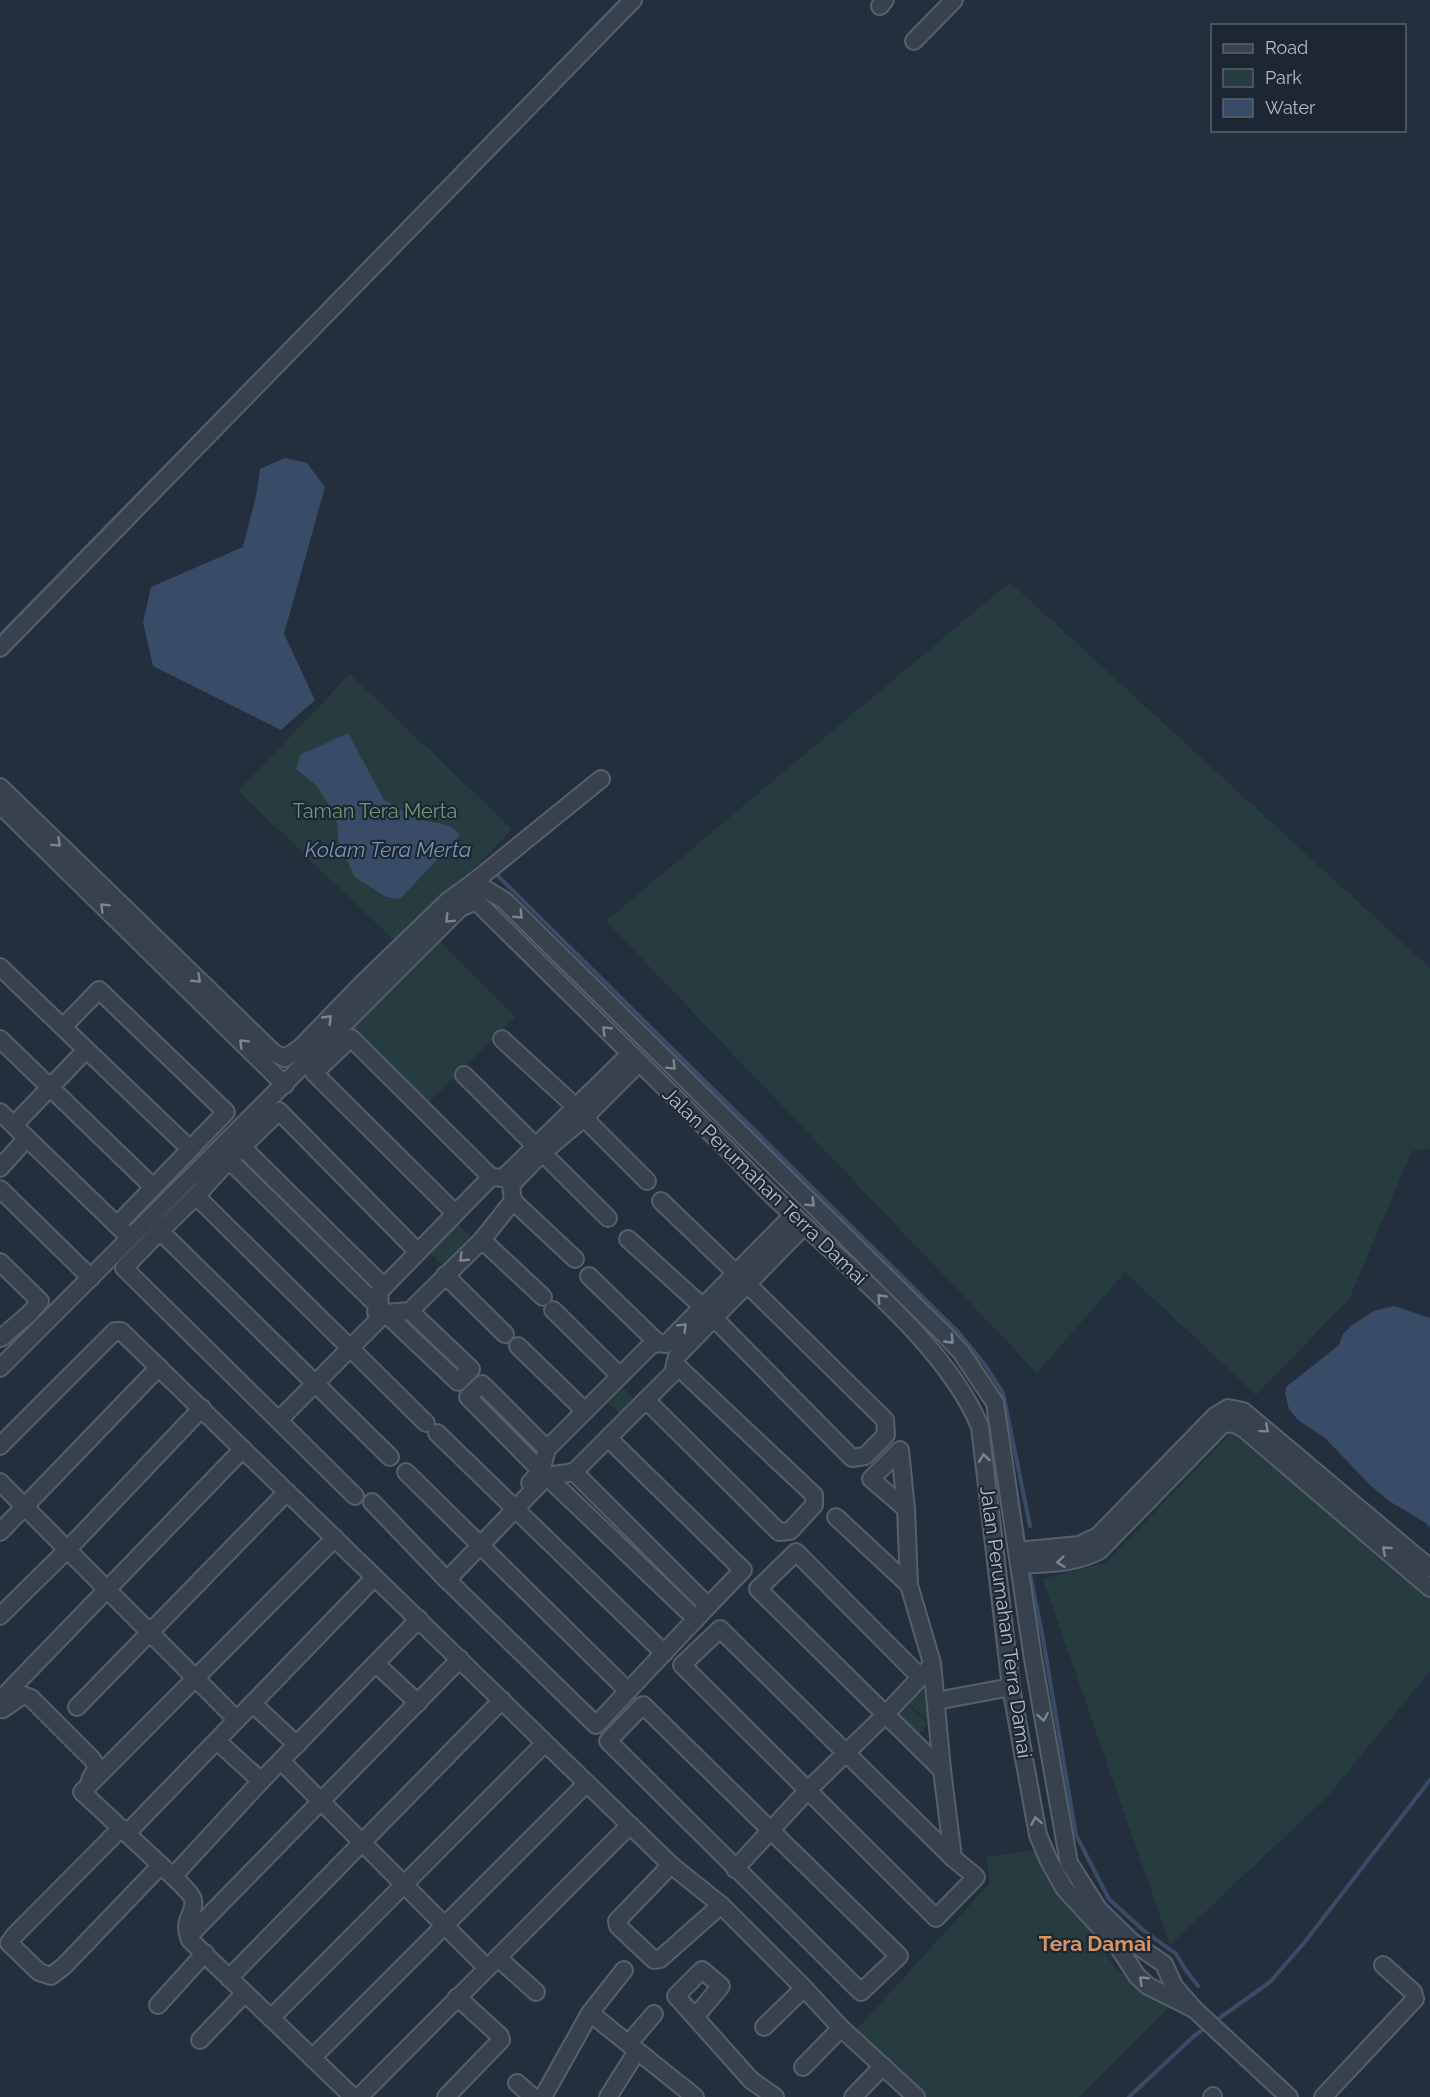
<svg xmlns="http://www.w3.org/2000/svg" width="1430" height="2097" font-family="Raleway,sans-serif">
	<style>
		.green { fill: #263c3f }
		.water { fill: #394c67 }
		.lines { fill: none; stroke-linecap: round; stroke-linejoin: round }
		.stream { stroke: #394c67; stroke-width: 4 }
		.minor-casing { stroke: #565f6c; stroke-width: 20 }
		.minor { stroke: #38414e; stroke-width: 16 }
		.oneway { stroke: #7c8592 }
		.labels { text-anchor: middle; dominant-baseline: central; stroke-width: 4.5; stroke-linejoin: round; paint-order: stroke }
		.park-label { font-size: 20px; fill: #6b9a76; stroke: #1d2633 }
		.street-label { font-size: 20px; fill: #b4bcc9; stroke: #1d2633 }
		.water-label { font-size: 21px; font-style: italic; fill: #7c92b1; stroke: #1d2633 }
		.neighbourhood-label { font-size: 21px; font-weight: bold; fill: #d59563; stroke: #1d2633 }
	</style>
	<rect width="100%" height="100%" fill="#242f3e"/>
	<g class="green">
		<path d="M 1010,582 L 1430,968 L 1430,1149 L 1412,1151 L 1349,1299 L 1256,1395 L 1125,1272 L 1037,1373 L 606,921 Z"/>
		<path d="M 350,674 L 512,829 L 400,946 L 238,791 Z"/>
		<path d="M 439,940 L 515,1017 L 425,1106 L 350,1030 Z"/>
		<path d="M 458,1224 L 472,1237 L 444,1267 L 430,1253 Z"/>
		<path d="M 623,1389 L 634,1400 L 620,1414 L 608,1403 Z"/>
		<path d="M 1232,1432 L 1430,1598 L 1430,1671 L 1328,1796 L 1170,1945 L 1043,1579 L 1107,1562 Z"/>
		<path d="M 926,1683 L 934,1720 L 928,1722 L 906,1701 Z"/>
		<path d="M 909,1706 L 928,1724 L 919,1734 L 900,1715 Z"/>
		<path d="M 1036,1850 L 1117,1971 L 1173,2003 L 1079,2097 L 926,2097 L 856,2030 L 990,1883 L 986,1857 Z"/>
	</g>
	<g class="water">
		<path d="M 285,458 L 307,463 L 325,487 L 284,634 L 315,700 L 281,730 L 153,666 L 143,622 L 151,587 L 243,547 L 256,496 L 260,469 Z"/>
		<path d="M 348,733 L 384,800 L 419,820 L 439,823 L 451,827 L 460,835 L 400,899 L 386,897 L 355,877 L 339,845 L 337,823 L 332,810 L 317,786 L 296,769 L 300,755 Z"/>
		<path d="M 1394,1306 L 1430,1318 L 1430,1528 L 1426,1523 L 1389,1501 L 1370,1485 L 1325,1438 L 1298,1420 L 1289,1409 L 1285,1393 L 1286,1387 L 1339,1345 L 1343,1334 L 1352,1325 L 1374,1311 Z"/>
	</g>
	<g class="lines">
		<g class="stream">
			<path d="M 550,73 L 621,0"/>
			<path d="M 0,635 L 273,357"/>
			<path d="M 497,875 L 959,1333 L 985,1365 L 1003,1393 L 1030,1526"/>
			<path d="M 1029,1569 L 1042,1633 L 1076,1835 L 1109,1899 L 1143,1930 L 1176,1954 L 1185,1969 L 1198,1986"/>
			<path d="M 1214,2022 L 1270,1982 L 1304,1943 L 1430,1780"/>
			<path d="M 1129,2097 L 1194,2036 L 1208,2026"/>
		</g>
		<defs>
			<g id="minor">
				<path d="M 880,6 L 885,0"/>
				<path d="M 914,41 L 954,0"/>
				<path d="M 0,648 L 633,0"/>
				<path d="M 0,787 L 274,1053 L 285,1058"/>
				<path d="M 0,805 L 285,1085"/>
				<path d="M 475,891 L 474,882 L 601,779"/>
				<path d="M 0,967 L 190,1149"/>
				<path d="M 63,1027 L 99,990 L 226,1112 L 117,1225"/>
				<path d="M 0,1039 L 153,1187"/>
				<path d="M 502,1039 L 577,1108 L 584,1118 L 647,1181"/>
				<path d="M 285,1058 L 300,1048 L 362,984 L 449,900 L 474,882 L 505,901 L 945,1335 L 961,1352 L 995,1403 L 1033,1659 L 1069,1863 L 1099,1910 L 1132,1942 L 1164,1964 L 1174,1986 L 1194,2009 L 1289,2097"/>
				<path d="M 464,1075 L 608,1218"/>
				<path d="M 0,1112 L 124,1232"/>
				<path d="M 14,1125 L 86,1050"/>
				<path d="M 243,1148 L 384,1287"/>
				<path d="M 229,1160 L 196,1196 L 426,1423"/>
				<path d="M 0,1168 L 27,1138"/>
				<path d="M 0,1189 L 91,1278"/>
				<path d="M 196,1196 L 160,1231 L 390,1457"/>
				<path d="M 513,1201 L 575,1259"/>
				<path d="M 455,1213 L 314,1073 L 351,1038 L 491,1177"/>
				<path d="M 160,1231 L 124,1268 L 355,1496"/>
				<path d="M 628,1239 L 703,1307 L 852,1458 L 865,1456 L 886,1435 L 885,1420 L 736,1273 L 661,1201"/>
				<path d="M 482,1240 L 543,1297"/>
				<path d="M 0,1262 L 40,1301 L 29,1314 L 1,1338 L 0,1337"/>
				<path d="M 445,1275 L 505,1334"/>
				<path d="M 589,1276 L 658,1343"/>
				<path d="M 553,1310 L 620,1376"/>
				<path d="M 410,1311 L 471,1369 L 458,1382 L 385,1313 L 229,1160 L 279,1111 L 418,1252"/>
				<path d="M 376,1312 L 380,1308 L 379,1292 L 491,1177 L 503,1178 L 630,1054"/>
				<path d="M 518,1346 L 585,1411"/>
				<path d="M 0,1368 L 460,908 L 476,901 L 727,1149 C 752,1176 778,1202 805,1226 C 863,1280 951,1354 980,1427 L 1011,1687 L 1038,1835 L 1049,1861 L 1064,1888 L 1119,1948 L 1137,1976 L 1148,1986 L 1194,2009"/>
				<path d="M 646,1400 L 779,1532 L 790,1531 L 814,1505 L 814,1495 L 675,1364"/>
				<path d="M 279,1420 L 385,1313 L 410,1311 L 482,1240 L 513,1201 L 511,1185 L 542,1153 L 584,1118 L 639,1063"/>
				<path d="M 437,1433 L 664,1653"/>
				<path d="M 0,1446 L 115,1331 L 121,1331 L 671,1865 L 721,1905 L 804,1988 L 841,2028 L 916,2097"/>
				<path d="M 547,1449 L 482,1384 L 468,1397 L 541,1471 L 696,1619"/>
				<path d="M 406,1472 L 628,1691"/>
				<path d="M 574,1472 L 708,1606 L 743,1570 L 608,1438"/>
				<path d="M 0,1482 L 237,1720"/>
				<path d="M 530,1483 L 541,1471 L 547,1449 L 650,1346 L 658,1343 L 666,1344 L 793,1215"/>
				<path d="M 372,1502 L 443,1576 L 596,1725 L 708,1606"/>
				<path d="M 906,1509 L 871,1479 L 900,1450 L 906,1509 L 909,1585 L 932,1663 L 942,1770 L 953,1858"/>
				<path d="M 836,1517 L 909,1585"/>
				<path d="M 0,1532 L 159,1367"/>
				<path d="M 1017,1551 L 1079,1545 L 1098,1536 L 1215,1416 L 1228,1408 L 1243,1411 L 1430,1568"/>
				<path d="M 1020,1565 C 1047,1563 1074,1564 1099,1551 L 1222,1425 L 1233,1423 L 1244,1429 L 1430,1588"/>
				<path d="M 447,1580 L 547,1476 L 574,1472 L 673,1373 L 677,1356 L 804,1226"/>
				<path d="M 0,1616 L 68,1549 L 202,1408"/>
				<path d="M 720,1629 L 953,1858 L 976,1877 L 936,1918 L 682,1665 Z"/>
				<path d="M 376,1664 L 418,1703"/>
				<path d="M 921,1678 L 796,1552 L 758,1589 L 942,1770"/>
				<path d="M 2,1698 L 243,1449"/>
				<path d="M 936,1701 L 1011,1687"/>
				<path d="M 253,1704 L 297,1745"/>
				<path d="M 643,1705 L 899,1956 L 861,1992 L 608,1741 Z"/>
				<path d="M 0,1707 L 3,1709 L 23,1695 L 31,1698 L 92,1759 L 97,1767 L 90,1780"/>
				<path d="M 77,1707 L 287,1492"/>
				<path d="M 217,1741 L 261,1781"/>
				<path d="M 281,1761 L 487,1968"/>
				<path d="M 121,1828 L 14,1936 L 9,1943 L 39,1972 L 51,1976 L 64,1966 L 161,1865"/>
				<path d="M 131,1829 L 374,1578"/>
				<path d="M 671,1865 L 617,1921 L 618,1926 L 654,1960 L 660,1959 L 721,1905"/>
				<path d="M 735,1869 L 808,1790 L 885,1715 L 928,1669"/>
				<path d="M 178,1871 L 261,1781 L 419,1619"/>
				<path d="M 190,1940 C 181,1918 196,1915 193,1900 C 192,1894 185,1889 181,1884 L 82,1792 L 335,1538"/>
				<path d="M 498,1958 L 536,1992"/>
				<path d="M 229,1978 L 502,1700"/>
				<path d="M 158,2005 L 205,1953"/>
				<path d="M 590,2013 L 695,2097"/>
				<path d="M 695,2017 L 721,1986 L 702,1970 L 676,1996 L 751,2080 L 775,2097"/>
				<path d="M 271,2018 L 545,1743"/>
				<path d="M 764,2027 L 804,1988"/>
				<path d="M 200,2040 L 245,1993"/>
				<path d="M 629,2043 L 654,2014"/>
				<path d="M 312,2058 L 587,1783"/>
				<path d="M 803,2067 L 841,2028"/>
				<path d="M 517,2083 L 533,2097"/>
				<path d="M 353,2097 L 190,1940 L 190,1935 L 460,1659"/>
				<path d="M 359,2097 L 630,1825"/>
				<path d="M 446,2097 L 501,2040 L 500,2036 L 457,1997"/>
				<path d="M 543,2097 L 590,2013 L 624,1970"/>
				<path d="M 608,2097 L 637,2051"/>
				<path d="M 853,2097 L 883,2066"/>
				<path d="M 1212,2097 L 1213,2096"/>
				<path d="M 1323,2097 L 1415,1999 L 1413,1992 L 1383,1965"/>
			</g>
		</defs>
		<use href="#minor" class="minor-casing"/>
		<use href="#minor" class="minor"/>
	</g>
	<defs><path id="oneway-chevron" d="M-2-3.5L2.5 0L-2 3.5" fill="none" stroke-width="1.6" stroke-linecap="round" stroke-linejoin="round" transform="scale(1.5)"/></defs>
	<g class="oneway">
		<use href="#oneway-chevron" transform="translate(57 843) rotate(44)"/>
		<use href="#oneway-chevron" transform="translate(104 907) rotate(-135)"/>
		<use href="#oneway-chevron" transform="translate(519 915) rotate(45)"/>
		<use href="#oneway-chevron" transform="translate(449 919) rotate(135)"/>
		<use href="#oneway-chevron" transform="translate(197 979) rotate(44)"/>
		<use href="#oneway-chevron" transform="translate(328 1019) rotate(-46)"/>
		<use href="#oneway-chevron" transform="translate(606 1030) rotate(-135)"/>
		<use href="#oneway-chevron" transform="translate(243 1043) rotate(-135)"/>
		<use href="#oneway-chevron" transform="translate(672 1066) rotate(45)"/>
		<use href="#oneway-chevron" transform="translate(811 1203) rotate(45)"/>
		<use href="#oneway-chevron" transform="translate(463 1258) rotate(136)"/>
		<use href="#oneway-chevron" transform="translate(881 1298) rotate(-134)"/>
		<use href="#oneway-chevron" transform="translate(683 1327) rotate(-45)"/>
		<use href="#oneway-chevron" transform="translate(950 1340) rotate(46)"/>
		<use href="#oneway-chevron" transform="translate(1265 1429) rotate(40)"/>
		<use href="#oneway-chevron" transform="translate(984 1458) rotate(-97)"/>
		<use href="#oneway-chevron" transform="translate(1386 1550) rotate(-139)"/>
		<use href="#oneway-chevron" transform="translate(1061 1562) rotate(174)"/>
		<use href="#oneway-chevron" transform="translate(1043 1717) rotate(80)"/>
		<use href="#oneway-chevron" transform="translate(1036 1821) rotate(-100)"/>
		<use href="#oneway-chevron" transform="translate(1143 1980) rotate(-136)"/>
	</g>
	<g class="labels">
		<g class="park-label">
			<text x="375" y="811">Taman Tera Merta</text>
		</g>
		<g class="street-label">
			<text transform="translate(765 1186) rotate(44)">Jalan Perumahan Terra Damai</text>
			<text transform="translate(1006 1622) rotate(82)">Jalan Perumahan Terra Damai</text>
		</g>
		<g class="water-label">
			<text x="388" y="849">Kolam Tera Merta</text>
		</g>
		<g class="neighbourhood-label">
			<text x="1095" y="1943">Tera Damai</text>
		</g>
	</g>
	<rect x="1211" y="24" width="195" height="108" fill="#1d2633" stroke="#59626f" stroke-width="1.5"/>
	<rect x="1223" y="44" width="30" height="9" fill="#38414e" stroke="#59626f" stroke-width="1.5"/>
	<text x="1265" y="54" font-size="18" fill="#b4bcc9">Road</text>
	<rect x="1223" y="69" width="30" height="18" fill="#263c3f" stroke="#59626f" stroke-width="1.5"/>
	<text x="1265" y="84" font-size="18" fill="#b4bcc9">Park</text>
	<rect x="1223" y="99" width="30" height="18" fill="#394c67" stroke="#59626f" stroke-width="1.5"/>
	<text x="1265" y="114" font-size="18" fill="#b4bcc9">Water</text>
</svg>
